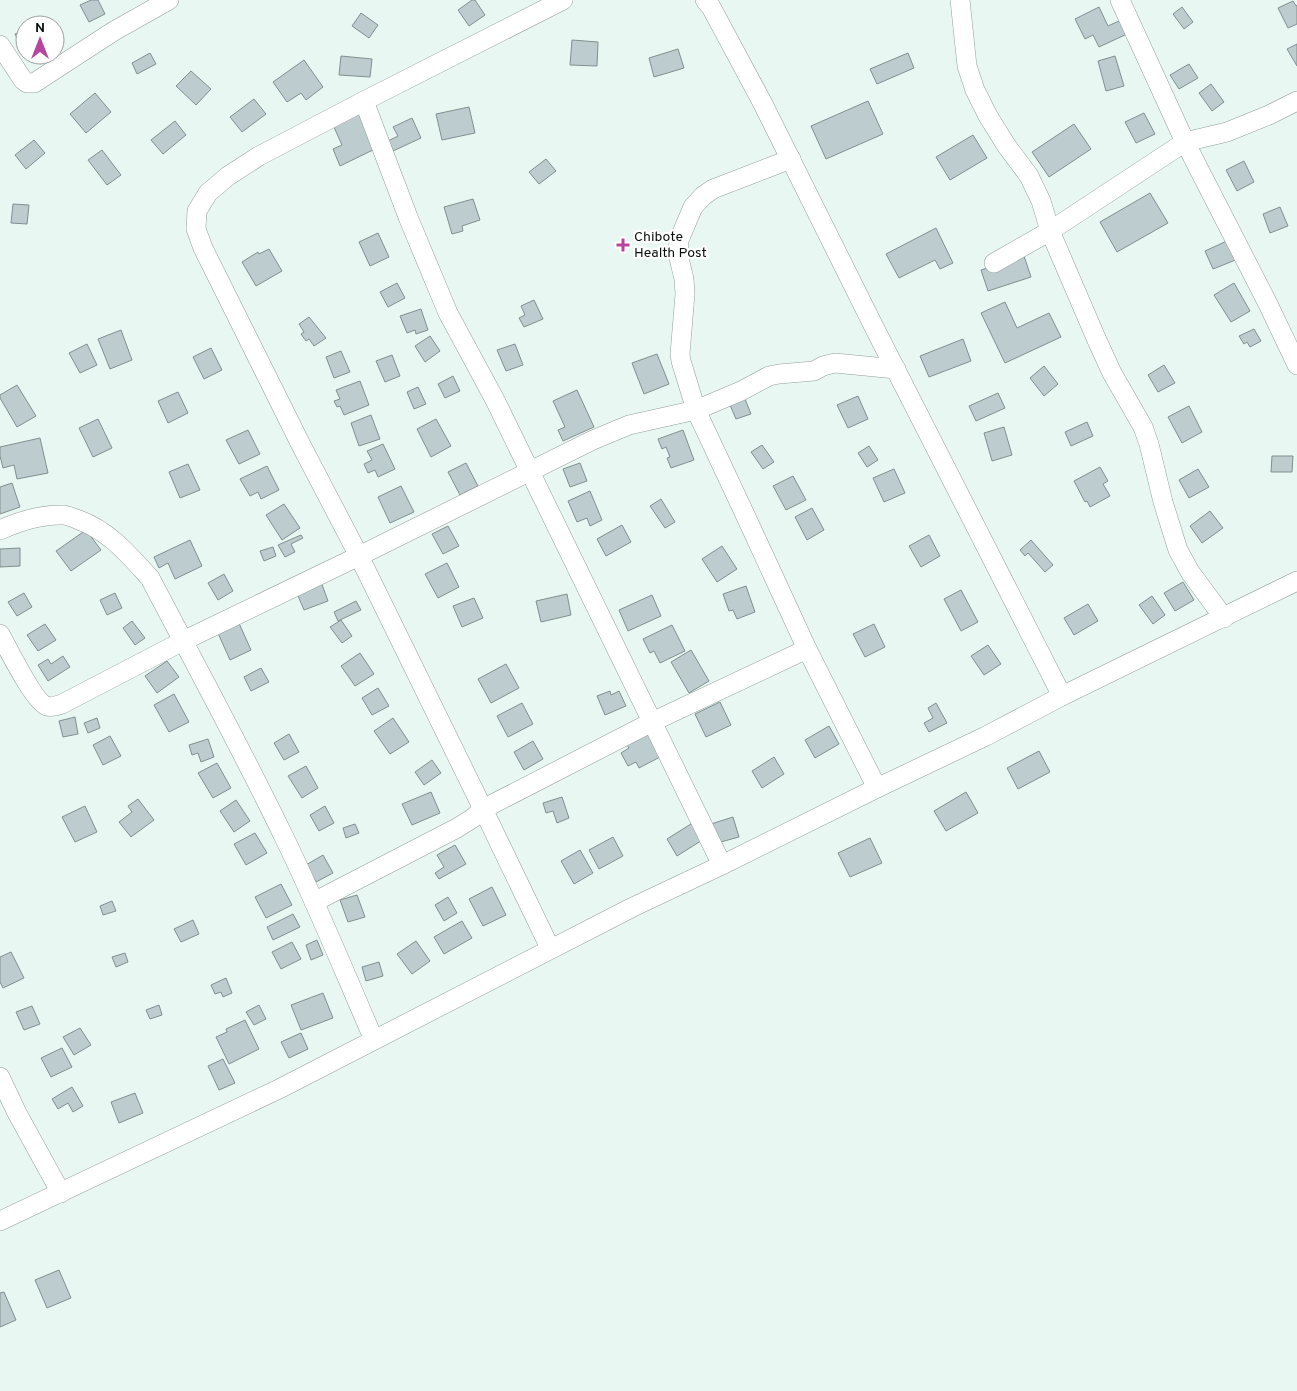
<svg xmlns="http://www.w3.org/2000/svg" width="1297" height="1391" font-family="Overpass,sans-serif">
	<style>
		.building { fill: #bdccce; stroke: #818f90 }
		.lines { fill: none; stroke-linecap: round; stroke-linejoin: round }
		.minor-casing { stroke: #929f9a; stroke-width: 20 }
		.minor { stroke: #fff; stroke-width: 19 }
		.poi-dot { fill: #b7449f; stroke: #fff; stroke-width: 2 }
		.labels { text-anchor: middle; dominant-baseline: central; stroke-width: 4.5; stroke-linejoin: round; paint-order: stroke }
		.poi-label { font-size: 14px; fill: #0a0f0e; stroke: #fff; text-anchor: start }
	</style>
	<rect width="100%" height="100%" fill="#e8f7f1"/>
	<g class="building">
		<path d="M 91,0 L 98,0 L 105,14 L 89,22 L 80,5 Z"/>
		<path d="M 472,0 L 475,0 L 485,15 L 469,26 L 458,10 Z"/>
		<path d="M 1293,1 L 1296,6 L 1297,5 L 1297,24 L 1288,28 L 1278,8 Z"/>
		<path d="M 1099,7 L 1108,26 L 1121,20 L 1127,34 L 1099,47 L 1093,35 L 1085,39 L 1075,19 Z"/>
		<path d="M 1182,7 L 1193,22 L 1184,29 L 1173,14 Z"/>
		<path d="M 361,13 L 378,25 L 369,38 L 352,26 Z"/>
		<path d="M 25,30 L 25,51 L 24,52 L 15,34 Z"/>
		<path d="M 572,40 L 598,42 L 597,66 L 570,65 Z"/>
		<path d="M 1297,44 L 1297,66 L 1287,49 Z"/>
		<path d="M 678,49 L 684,68 L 654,77 L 649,58 Z"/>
		<path d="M 150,53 L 156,64 L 137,74 L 132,63 Z"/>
		<path d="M 908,53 L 914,68 L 877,84 L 870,69 Z"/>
		<path d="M 341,56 L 372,59 L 370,77 L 339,75 Z"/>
		<path d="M 1115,56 L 1124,86 L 1106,91 L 1098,61 Z"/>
		<path d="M 304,60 L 323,87 L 306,100 L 301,93 L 287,102 L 273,82 Z"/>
		<path d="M 1189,64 L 1198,78 L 1179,89 L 1170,75 Z"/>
		<path d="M 191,71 L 211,89 L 196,105 L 176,86 Z"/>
		<path d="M 1211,84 L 1224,102 L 1212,111 L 1199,93 Z"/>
		<path d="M 95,93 L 111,112 L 86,133 L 70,114 Z"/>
		<path d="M 254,99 L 266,114 L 242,132 L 230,117 Z"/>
		<path d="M 868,101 L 883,134 L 826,159 L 811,126 Z"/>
		<path d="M 469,107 L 475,133 L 442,140 L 436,114 Z"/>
		<path d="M 360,112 L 377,148 L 340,166 L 333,149 L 342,145 L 333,125 Z"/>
		<path d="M 1144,113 L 1155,134 L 1136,143 L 1125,122 Z"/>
		<path d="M 412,118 L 421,138 L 393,151 L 388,141 L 398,136 L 393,127 Z"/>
		<path d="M 175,121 L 186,135 L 163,154 L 151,140 Z"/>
		<path d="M 1074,124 L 1091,149 L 1049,177 L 1032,152 Z"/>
		<path d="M 973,135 L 987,158 L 950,180 L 936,157 Z"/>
		<path d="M 34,140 L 45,153 L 26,169 L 15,155 Z"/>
		<path d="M 102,150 L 121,175 L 107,185 L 88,160 Z"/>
		<path d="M 546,159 L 556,171 L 539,184 L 529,172 Z"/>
		<path d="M 1244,161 L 1254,182 L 1237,191 L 1226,170 Z"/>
		<path d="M 1150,193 L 1168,223 L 1117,252 L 1100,222 Z"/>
		<path d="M 473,199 L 480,220 L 462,226 L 463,231 L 452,234 L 444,207 Z"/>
		<path d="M 13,204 L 29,205 L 27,224 L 11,223 Z"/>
		<path d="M 1280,207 L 1288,226 L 1270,233 L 1263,214 Z"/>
		<path d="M 936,228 L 953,263 L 940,269 L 935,260 L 899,278 L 886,254 Z"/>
		<path d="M 378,233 L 389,257 L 370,266 L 359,242 Z"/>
		<path d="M 1229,240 L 1238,259 L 1213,269 L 1205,251 Z"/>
		<path d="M 269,249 L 282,271 L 256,286 L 242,262 L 258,252 L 259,254 Z"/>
		<path d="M 1024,256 L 1031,277 L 988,291 L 981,270 Z"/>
		<path d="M 397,283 L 405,298 L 388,307 L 380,292 Z"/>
		<path d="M 1234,283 L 1250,311 L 1231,322 L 1214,295 Z"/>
		<path d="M 534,300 L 543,319 L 524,327 L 519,318 L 525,315 L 521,306 Z"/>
		<path d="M 1005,302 L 1017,328 L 1049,313 L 1061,337 L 1005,363 L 981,313 Z"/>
		<path d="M 421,309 L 428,330 L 416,334 L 415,330 L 407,333 L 400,316 Z"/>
		<path d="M 309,317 L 326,338 L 314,346 L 309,339 L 306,341 L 301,334 L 304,332 L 299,324 Z"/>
		<path d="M 1254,329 L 1261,341 L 1250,347 L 1247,342 L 1244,344 L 1239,336 Z"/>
		<path d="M 121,330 L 132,360 L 110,369 L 98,339 Z"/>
		<path d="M 430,336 L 440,351 L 425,362 L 415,346 Z"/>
		<path d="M 963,339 L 971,361 L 929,377 L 920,356 Z"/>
		<path d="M 87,344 L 97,365 L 80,373 L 69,353 Z"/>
		<path d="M 515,344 L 523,365 L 506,371 L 497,350 Z"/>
		<path d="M 211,348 L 222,370 L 204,379 L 193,357 Z"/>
		<path d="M 341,351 L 350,372 L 334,378 L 326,357 Z"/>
		<path d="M 657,354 L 669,384 L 644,394 L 632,363 Z"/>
		<path d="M 392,355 L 400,376 L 385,382 L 376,361 Z"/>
		<path d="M 1164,365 L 1175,383 L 1158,392 L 1148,375 Z"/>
		<path d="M 1044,366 L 1058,384 L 1044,396 L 1030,378 Z"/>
		<path d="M 453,376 L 460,391 L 445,398 L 438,384 Z"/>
		<path d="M 360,381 L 369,405 L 344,415 L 340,406 L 337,407 L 334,401 L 340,399 L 336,390 Z"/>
		<path d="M 17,385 L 36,416 L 17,427 L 0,398 L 0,395 Z"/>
		<path d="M 418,387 L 426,404 L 414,409 L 407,392 Z"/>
		<path d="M 577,390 L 594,427 L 563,441 L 558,430 L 565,427 L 553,401 Z"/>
		<path d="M 178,392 L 188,413 L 168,423 L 158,401 Z"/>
		<path d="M 998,393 L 1005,408 L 976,421 L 969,406 Z"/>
		<path d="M 858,396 L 868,419 L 848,428 L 837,405 Z"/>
		<path d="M 745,399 L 751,414 L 736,419 L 730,405 Z"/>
		<path d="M 1189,406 L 1202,432 L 1182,443 L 1168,417 Z"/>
		<path d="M 371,415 L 380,439 L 359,446 L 351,423 Z"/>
		<path d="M 98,419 L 112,448 L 93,457 L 79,428 Z"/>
		<path d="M 436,419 L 451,446 L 431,457 L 417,429 Z"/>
		<path d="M 1087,422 L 1093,436 L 1071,446 L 1065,432 Z"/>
		<path d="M 1004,427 L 1012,455 L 992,461 L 984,433 Z"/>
		<path d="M 248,430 L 260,454 L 239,464 L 226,440 Z"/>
		<path d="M 683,430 L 694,460 L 671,468 L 667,458 L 670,457 L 666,447 L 662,449 L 658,439 Z"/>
		<path d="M 40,438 L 48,473 L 17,479 L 14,465 L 3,468 L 0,456 L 0,447 Z"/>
		<path d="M 383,444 L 395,469 L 378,477 L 375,470 L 368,473 L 364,464 L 372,460 L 367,451 Z"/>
		<path d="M 762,445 L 774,462 L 763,469 L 751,452 Z"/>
		<path d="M 869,446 L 878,460 L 867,467 L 858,453 Z"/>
		<path d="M 1272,456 L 1293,456 L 1292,472 L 1271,472 Z"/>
		<path d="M 466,463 L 478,486 L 460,495 L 448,472 Z"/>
		<path d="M 580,463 L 587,481 L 570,487 L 563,469 Z"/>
		<path d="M 188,464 L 200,490 L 180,498 L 169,472 Z"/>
		<path d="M 267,466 L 279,490 L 261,499 L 258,492 L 250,496 L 240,479 Z"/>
		<path d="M 1100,467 L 1108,481 L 1103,484 L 1110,496 L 1090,507 L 1087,501 L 1085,502 L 1074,481 Z"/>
		<path d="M 894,469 L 905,493 L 884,502 L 873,478 Z"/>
		<path d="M 1198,469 L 1209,487 L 1189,498 L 1179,480 Z"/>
		<path d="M 793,476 L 806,500 L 786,510 L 773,486 Z"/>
		<path d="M 12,483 L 20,507 L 0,514 L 0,487 Z"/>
		<path d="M 401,486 L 414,512 L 390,523 L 378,497 Z"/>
		<path d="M 590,491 L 602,520 L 590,526 L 587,518 L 577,522 L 568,501 Z"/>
		<path d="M 661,499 L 675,522 L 665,528 L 650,506 Z"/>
		<path d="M 284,504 L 300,528 L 282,540 L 266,515 Z"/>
		<path d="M 812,508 L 824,530 L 807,540 L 795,517 Z"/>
		<path d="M 1210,511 L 1223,528 L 1202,543 L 1190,526 Z"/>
		<path d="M 622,525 L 631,542 L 606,556 L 597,539 Z"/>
		<path d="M 448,526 L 459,546 L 443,554 L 432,534 Z"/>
		<path d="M 86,530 L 101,550 L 71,571 L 56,551 Z"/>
		<path d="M 301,535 L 303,538 L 291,544 L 295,552 L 285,557 L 278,545 Z"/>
		<path d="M 929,535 L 940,556 L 921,567 L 909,546 Z"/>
		<path d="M 190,540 L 202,566 L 175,579 L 168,563 L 159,568 L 154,557 Z"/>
		<path d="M 1031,540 L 1053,565 L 1045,572 L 1028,553 L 1025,556 L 1020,550 Z"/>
		<path d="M 722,546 L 737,569 L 717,582 L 702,559 Z"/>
		<path d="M 273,547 L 276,556 L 264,561 L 260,551 Z"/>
		<path d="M 20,548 L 20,566 L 0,567 L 0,549 Z"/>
		<path d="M 447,563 L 459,587 L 438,598 L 425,574 Z"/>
		<path d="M 224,574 L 233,591 L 218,600 L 208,583 Z"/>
		<path d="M 321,582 L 328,601 L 304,610 L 296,591 Z"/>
		<path d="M 1183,582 L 1194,600 L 1175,611 L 1164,593 Z"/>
		<path d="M 746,586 L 755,612 L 737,619 L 733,610 L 729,611 L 723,594 Z"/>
		<path d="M 961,590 L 978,622 L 961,631 L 944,599 Z"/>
		<path d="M 24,593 L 32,607 L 17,616 L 8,602 Z"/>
		<path d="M 115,593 L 122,608 L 107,615 L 100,600 Z"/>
		<path d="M 567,594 L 571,615 L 541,622 L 536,601 Z"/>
		<path d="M 652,595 L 661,616 L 628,631 L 619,610 Z"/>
		<path d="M 1152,596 L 1165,615 L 1153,624 L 1139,605 Z"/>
		<path d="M 474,598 L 483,618 L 462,627 L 453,606 Z"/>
		<path d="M 356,601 L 361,610 L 338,621 L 334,612 Z"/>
		<path d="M 1088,604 L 1098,621 L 1074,635 L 1064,618 Z"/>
		<path d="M 341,620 L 352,636 L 342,643 L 330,627 Z"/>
		<path d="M 132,621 L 145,638 L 135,645 L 123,628 Z"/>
		<path d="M 238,621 L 251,650 L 230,660 L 217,631 Z"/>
		<path d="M 45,624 L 56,640 L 38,651 L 27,635 Z"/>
		<path d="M 874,624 L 885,647 L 865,657 L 853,634 Z"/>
		<path d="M 672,625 L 685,651 L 660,663 L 654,651 L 650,653 L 643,639 Z"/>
		<path d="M 988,645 L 1001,664 L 984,675 L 971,656 Z"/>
		<path d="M 691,650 L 709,681 L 689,693 L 671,662 Z"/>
		<path d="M 360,653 L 374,674 L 355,686 L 341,666 Z"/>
		<path d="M 63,656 L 70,667 L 48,681 L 38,665 L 48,659 L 51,664 Z"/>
		<path d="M 167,661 L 179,677 L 157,693 L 145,676 Z"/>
		<path d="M 506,664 L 519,688 L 491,703 L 478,679 Z"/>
		<path d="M 261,668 L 269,682 L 251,691 L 244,677 Z"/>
		<path d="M 378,688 L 389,706 L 372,715 L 362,698 Z"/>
		<path d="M 610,691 L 611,695 L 619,691 L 626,706 L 605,715 L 597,696 Z"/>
		<path d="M 174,694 L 189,722 L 169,732 L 154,705 Z"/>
		<path d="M 720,702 L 731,725 L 706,737 L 695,714 Z"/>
		<path d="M 522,703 L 533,724 L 508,737 L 497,716 Z"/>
		<path d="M 936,703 L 947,723 L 929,732 L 924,723 L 933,718 L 928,708 Z"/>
		<path d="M 75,717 L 78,734 L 63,737 L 59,721 Z"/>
		<path d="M 97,718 L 100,728 L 88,733 L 84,723 Z"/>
		<path d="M 393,718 L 409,742 L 390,754 L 374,731 Z"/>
		<path d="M 829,726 L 839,744 L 815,758 L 805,740 Z"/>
		<path d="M 647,733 L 660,757 L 639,768 L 636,762 L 628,766 L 621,753 L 629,748 L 626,744 Z"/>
		<path d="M 289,734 L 299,752 L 284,760 L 274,743 Z"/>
		<path d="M 110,736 L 121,756 L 103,765 L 93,745 Z"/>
		<path d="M 208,739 L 214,757 L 201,762 L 198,753 L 192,755 L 189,745 Z"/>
		<path d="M 533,741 L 543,759 L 524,770 L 514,752 Z"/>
		<path d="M 1039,751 L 1050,772 L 1018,789 L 1007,768 Z"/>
		<path d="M 774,757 L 784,774 L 762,788 L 752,771 Z"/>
		<path d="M 432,760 L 441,773 L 424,785 L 415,772 Z"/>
		<path d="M 217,763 L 231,788 L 213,798 L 198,773 Z"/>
		<path d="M 306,766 L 318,788 L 302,798 L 288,776 Z"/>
		<path d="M 431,792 L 440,813 L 412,825 L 402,804 Z"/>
		<path d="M 966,792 L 978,813 L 946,831 L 934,811 Z"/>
		<path d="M 562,797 L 569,818 L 557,823 L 553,811 L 546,813 L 543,803 Z"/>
		<path d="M 138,799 L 154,820 L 131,837 L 119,822 L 132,812 L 128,806 Z"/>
		<path d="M 236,800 L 250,821 L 234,832 L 220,811 Z"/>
		<path d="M 85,806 L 97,832 L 75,842 L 62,817 Z"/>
		<path d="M 325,806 L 334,823 L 319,831 L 310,815 Z"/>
		<path d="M 733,817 L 739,837 L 717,843 L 711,824 Z"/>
		<path d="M 694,822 L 704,839 L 677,856 L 667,839 Z"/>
		<path d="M 355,824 L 359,833 L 346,838 L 343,828 Z"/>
		<path d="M 255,833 L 267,853 L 246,865 L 234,844 Z"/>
		<path d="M 613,837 L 623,856 L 599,869 L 589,850 Z"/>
		<path d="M 870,838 L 882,863 L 850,877 L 838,853 Z"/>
		<path d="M 455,845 L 466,864 L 439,879 L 435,873 L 444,867 L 437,855 Z"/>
		<path d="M 580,850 L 593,873 L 574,884 L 561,861 Z"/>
		<path d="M 323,855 L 333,873 L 316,882 L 306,865 Z"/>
		<path d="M 281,884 L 292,905 L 266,918 L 255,897 Z"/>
		<path d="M 492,887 L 506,915 L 483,926 L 469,899 Z"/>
		<path d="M 357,895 L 365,917 L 348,922 L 340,900 Z"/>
		<path d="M 448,897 L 457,913 L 444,921 L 435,905 Z"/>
		<path d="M 112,901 L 116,911 L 103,915 L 100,906 Z"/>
		<path d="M 293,914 L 300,927 L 273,940 L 267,927 Z"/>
		<path d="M 193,920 L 199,934 L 181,942 L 174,929 Z"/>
		<path d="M 462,921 L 472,938 L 444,954 L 434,937 Z"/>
		<path d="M 317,940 L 323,955 L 311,960 L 306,945 Z"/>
		<path d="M 416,941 L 430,961 L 412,974 L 397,954 Z"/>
		<path d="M 292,942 L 301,959 L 281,969 L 272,952 Z"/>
		<path d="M 11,952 L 24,978 L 3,988 L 0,982 L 0,957 Z"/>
		<path d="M 125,953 L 128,962 L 116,967 L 112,957 Z"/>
		<path d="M 379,962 L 383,976 L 366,981 L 362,967 Z"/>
		<path d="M 226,978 L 232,993 L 223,997 L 221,992 L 215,994 L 211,985 Z"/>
		<path d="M 323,993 L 333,1018 L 301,1030 L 291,1005 Z"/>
		<path d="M 159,1005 L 162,1015 L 150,1019 L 146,1010 Z"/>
		<path d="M 259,1005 L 266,1019 L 254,1025 L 246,1012 Z"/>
		<path d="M 32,1006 L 40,1024 L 24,1030 L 16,1012 Z"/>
		<path d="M 245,1020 L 259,1049 L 229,1064 L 216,1037 L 227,1032 L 226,1029 Z"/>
		<path d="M 80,1028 L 91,1045 L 74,1055 L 63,1037 Z"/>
		<path d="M 301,1033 L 308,1049 L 289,1058 L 281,1042 Z"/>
		<path d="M 62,1048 L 72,1067 L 51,1077 L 41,1058 Z"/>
		<path d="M 223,1059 L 235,1083 L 219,1090 L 208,1066 Z"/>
		<path d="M 72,1087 L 83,1106 L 73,1112 L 68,1103 L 58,1109 L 52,1099 Z"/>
		<path d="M 135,1093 L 143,1113 L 119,1123 L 111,1102 Z"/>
		<path d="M 59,1270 L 71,1298 L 47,1308 L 35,1280 Z"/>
		<path d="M 4,1292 L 16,1320 L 0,1327 L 0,1293 Z"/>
	</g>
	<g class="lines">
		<defs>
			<g id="minor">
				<path d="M 705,0 L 711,7 L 762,102 L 874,327 L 1062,696"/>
				<path d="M 960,0 L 967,66 L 975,90 L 988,116 L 1006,145 L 1029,176 L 1041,201 L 1050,231 L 1096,338 L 1112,373 L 1143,427 L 1149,444 L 1163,502 L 1178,550 L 1190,572 L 1224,618"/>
				<path d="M 1120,0 L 1185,142 L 1268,304 L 1297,365"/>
				<path d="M 0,45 L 23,80 L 27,83 L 34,83 L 114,31 L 169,0"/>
				<path d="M 364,101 L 408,217 L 448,313 L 495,400 L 722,865"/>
				<path d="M 791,159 L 713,189 L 703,196 L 693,207 L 679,240 L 678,254 L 684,279 L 685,294 L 680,354 L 681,361 L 696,410 L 748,521 L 807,649 L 877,788"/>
				<path d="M 994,263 L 1050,231 L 1185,142 L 1227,132 L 1269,115 L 1297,101"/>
				<path d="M 0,530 C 20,521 41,514 64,515 C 69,516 74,518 79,520 C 109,531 129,555 150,578 C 195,664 241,748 283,835 C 316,902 344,971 374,1040"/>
				<path d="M 0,634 C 7,647 35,703 47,706 C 52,708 58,705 62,704 L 183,641 L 359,556 L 593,440 L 629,425 L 696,410 L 741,391 L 769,376 L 779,374 L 814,371 L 823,366 L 835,363 L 896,369"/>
				<path d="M 314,902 L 457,828 L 473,818 L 483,809 L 652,722 L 807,649"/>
				<path d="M 550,948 L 483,809 L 359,556 L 300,443 L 203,248 L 196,229 L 197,211 L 208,193 L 228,176 L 259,156 L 364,101 L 563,0"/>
				<path d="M 0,1077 L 17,1113 L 61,1193"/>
				<path d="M 0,1221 L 279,1089 L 633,907 L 722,865 L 877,788 L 986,736 L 1062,696 L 1297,581"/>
			</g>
		</defs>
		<use href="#minor" class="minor-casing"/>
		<use href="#minor" class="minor"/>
	</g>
	<path class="poi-dot" d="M620.5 237.5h5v5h5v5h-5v5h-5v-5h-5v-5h5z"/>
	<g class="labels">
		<g class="poi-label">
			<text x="634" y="237">Chibote<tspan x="634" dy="16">Health Post</tspan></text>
		</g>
	</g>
	<g transform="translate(40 40)"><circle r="24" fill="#ffffff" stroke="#9d9f9f"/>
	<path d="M0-4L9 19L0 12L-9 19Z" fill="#b7449f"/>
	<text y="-8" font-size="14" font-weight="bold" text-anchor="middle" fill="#0a0f0e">N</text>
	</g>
</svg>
